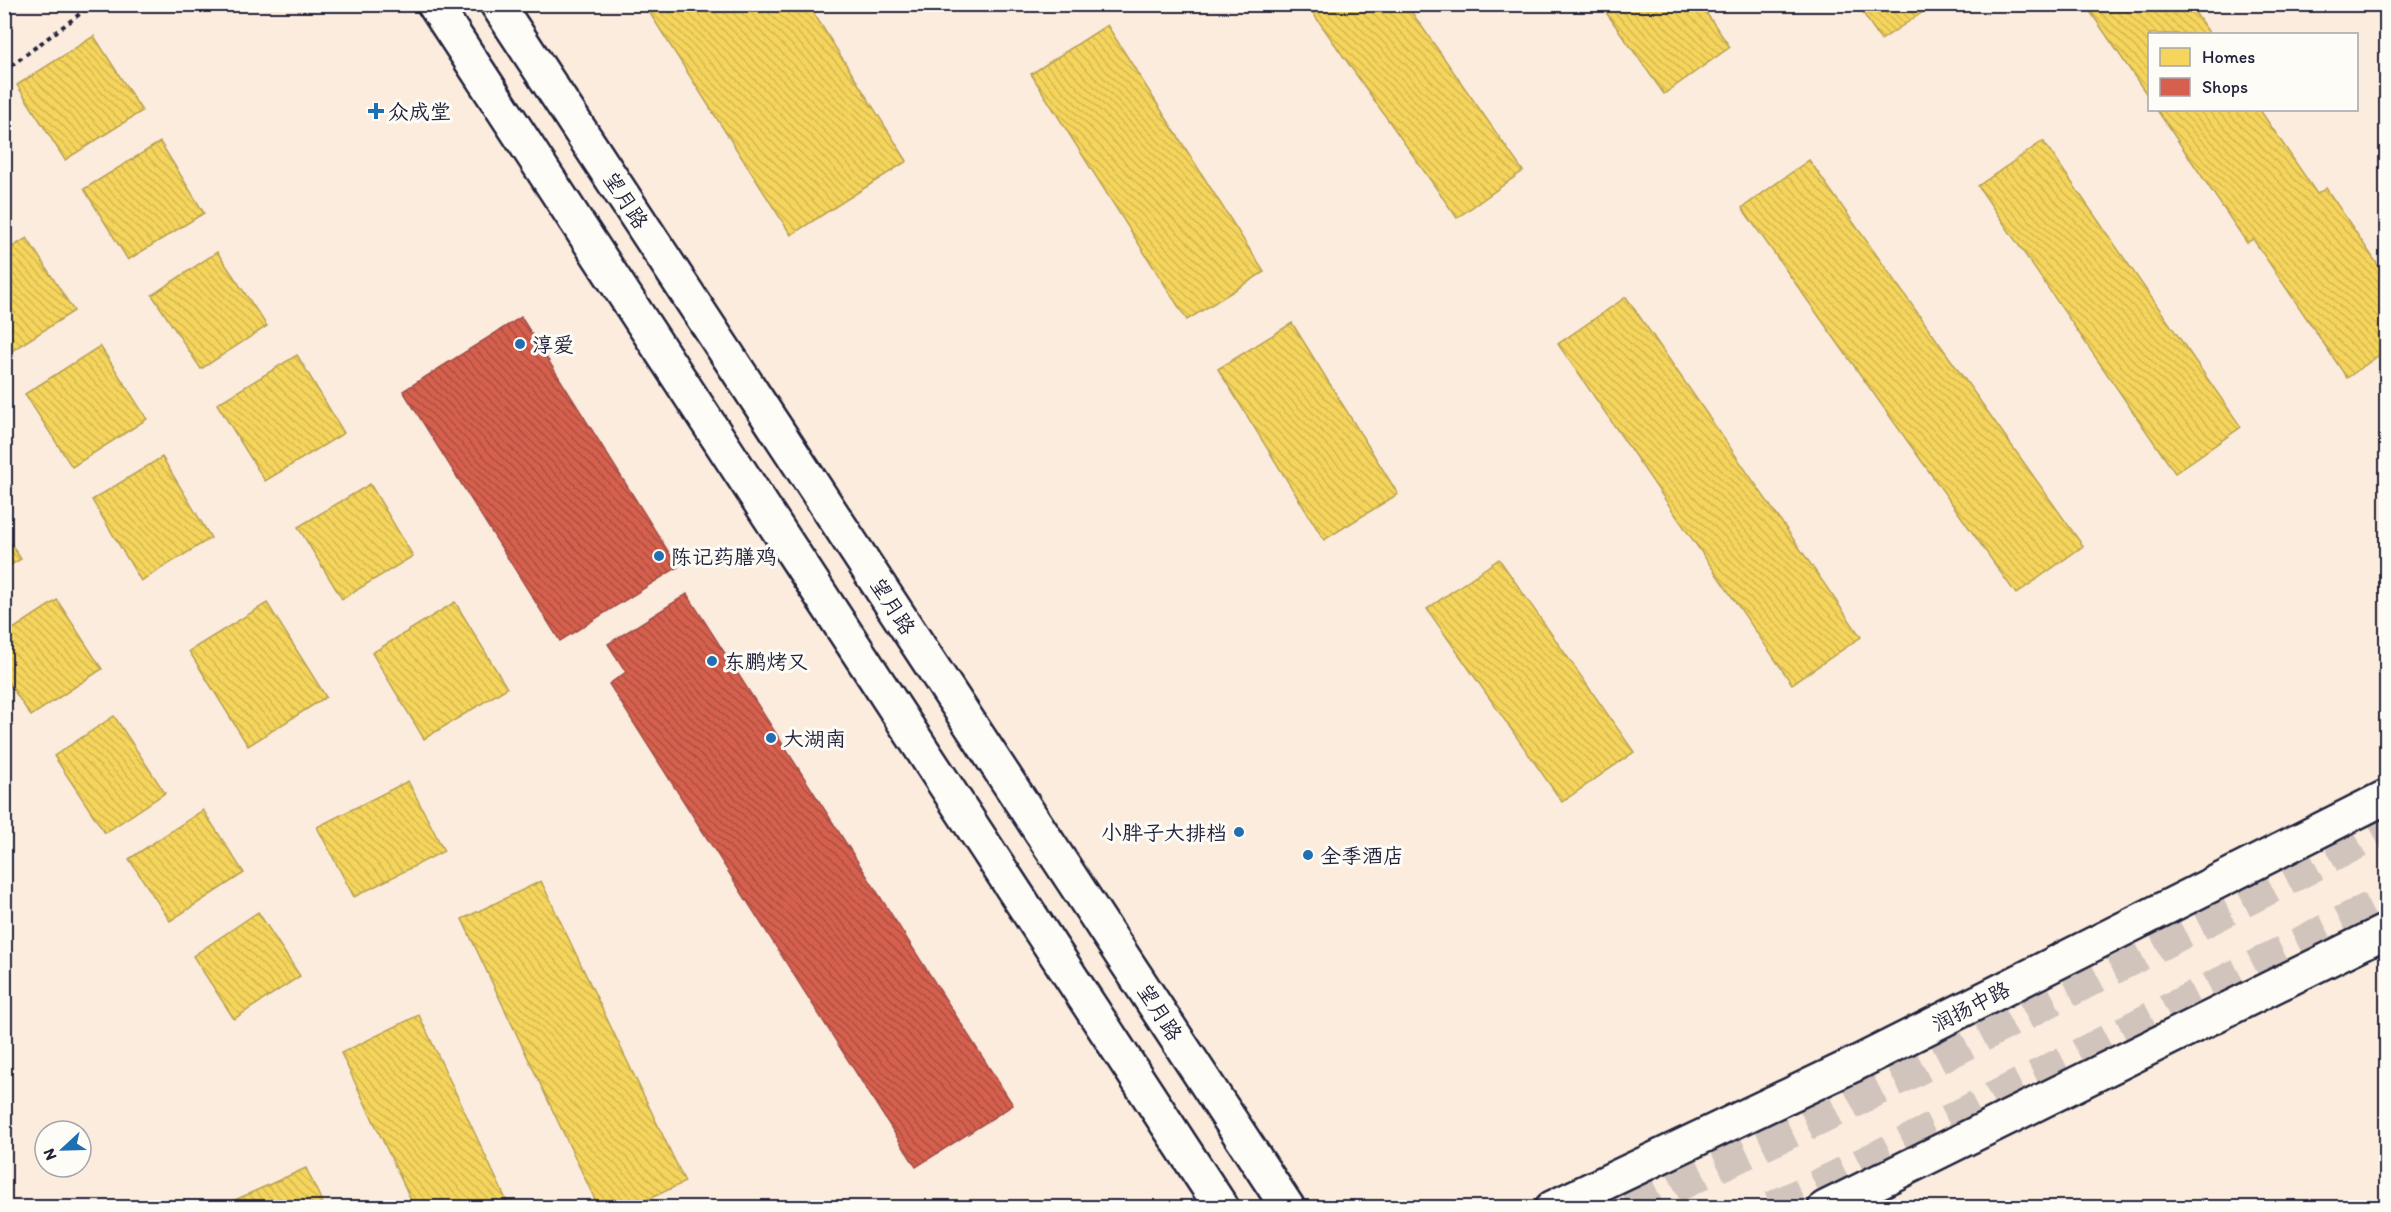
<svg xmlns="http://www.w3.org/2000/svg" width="2391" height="1212" font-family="Itim,'LXGW WenKai TC',sans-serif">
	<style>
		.homes { fill: url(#homes-back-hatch); stroke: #b69f52; stroke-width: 1.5 }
		.shops { fill: url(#shops-back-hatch); stroke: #a04d48; stroke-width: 1.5 }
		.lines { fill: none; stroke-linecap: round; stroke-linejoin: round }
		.highway-tunnel { stroke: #d0c4bd; stroke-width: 33; stroke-dasharray: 33 16; stroke-linecap: butt }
		.minor-casing { stroke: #22223b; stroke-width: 38 }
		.major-casing { stroke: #22223b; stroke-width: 38 }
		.path { stroke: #22223b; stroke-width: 4; stroke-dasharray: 4.5 4.5; stroke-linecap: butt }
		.minor { stroke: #fdfcf7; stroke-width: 33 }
		.major { stroke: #fdfcf7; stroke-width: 33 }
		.poi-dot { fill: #1f6fb2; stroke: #fdfcf7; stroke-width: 2 }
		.labels { text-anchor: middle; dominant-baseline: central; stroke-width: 6; stroke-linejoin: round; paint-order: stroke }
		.poi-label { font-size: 21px; fill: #22223b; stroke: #fdfcf7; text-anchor: start }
		.street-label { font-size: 21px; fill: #22223b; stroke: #fdfcf7 }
	</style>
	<defs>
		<pattern id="homes-back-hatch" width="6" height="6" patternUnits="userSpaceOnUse" patternTransform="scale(1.5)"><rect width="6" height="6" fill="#f6d55c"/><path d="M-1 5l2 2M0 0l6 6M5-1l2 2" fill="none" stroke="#d3b751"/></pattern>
		<pattern id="shops-back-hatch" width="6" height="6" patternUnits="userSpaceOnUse" patternTransform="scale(1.5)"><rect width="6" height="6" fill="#d6604d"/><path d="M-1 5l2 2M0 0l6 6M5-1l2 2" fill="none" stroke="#ad4f41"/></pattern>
	</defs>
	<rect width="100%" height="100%" fill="#fbecde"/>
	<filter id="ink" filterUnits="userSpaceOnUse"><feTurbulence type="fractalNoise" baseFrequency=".0167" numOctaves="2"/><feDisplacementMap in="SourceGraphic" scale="12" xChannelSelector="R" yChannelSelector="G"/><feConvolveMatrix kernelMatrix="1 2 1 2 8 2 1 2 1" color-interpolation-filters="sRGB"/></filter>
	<g filter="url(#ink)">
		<g class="homes">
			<path d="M 644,4 L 808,4 L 907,161 L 791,235 Z"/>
			<path d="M 1317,4 L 1406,4 L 1523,171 L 1457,218 L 1310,9 Z"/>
			<path d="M 1600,4 L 1700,4 L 1730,47 L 1664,94 Z"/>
			<path d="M 1857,4 L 1935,4 L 1881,40 Z"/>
			<path d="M 2097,4 L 2189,4 L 2210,34 L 2150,34 L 2150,99 L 2089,10 Z"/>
			<path d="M 1107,25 L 1264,272 L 1187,320 L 1031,74 Z"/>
			<path d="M 94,36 L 142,111 L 65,160 L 17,85 Z"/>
			<path d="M 2157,110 L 2260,110 L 2317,194 L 2326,188 L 2386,277 L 2386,350 L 2347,378 L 2253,239 L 2247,243 Z"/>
			<path d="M 2043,141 L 2241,427 L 2175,473 L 1978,186 Z"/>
			<path d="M 160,142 L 204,213 L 128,260 L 84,189 Z"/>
			<path d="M 1809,160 L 2083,546 L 2016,594 L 1742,208 Z"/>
			<path d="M 27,238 L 74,311 L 4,356 L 4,252 Z"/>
			<path d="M 217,252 L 267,326 L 201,369 L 152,295 Z"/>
			<path d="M 1626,297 L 1861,637 L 1792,684 L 1558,344 Z"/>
			<path d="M 1292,323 L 1398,494 L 1324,540 L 1218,369 Z"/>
			<path d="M 100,346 L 147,419 L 72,467 L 25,394 Z"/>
			<path d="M 297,355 L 344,433 L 265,481 L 217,404 Z"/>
			<path d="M 162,457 L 211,538 L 141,581 L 92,500 Z"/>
			<path d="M 370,484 L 413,556 L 342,599 L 298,527 Z"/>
			<path d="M 4,533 L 21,559 L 4,569 Z"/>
			<path d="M 1499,559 L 1634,752 L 1562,802 L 1427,609 Z"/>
			<path d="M 57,600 L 102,669 L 31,716 L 4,676 L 4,635 Z"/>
			<path d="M 455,602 L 507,688 L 424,739 L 372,653 Z"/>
			<path d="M 267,603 L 326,697 L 248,746 L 189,651 Z"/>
			<path d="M 114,716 L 165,793 L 105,833 L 54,756 Z"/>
			<path d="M 408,781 L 444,851 L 354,897 L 317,827 Z"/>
			<path d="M 203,810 L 244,873 L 170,921 L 129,859 Z"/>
			<path d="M 541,881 L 685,1182 L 630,1208 L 599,1208 L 462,919 Z"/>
			<path d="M 258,912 L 300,976 L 234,1019 L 193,956 Z"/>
			<path d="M 419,1015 L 510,1208 L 415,1208 L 341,1053 Z"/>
			<path d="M 306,1168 L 325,1208 L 236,1208 L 233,1201 Z"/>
		</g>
		<g class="shops">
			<path d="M 521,317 L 678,567 L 560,641 L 403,391 Z"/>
			<path d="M 687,594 L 1013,1105 L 916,1167 L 609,684 L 626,672 L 608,644 Z"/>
		</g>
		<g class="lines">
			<g class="highway-tunnel">
				<path d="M 1629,1208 L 1847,1105 L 2386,828"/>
				<path d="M 1772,1208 L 1883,1154 L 2386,900"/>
			</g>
			<defs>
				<g id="minor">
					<path d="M 434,4 L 1222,1208"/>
					<path d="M 497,4 L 1288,1208"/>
				</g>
				<g id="major">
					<path d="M 1552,1208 L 1855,1064 L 2386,797"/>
					<path d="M 1825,1208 L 2386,931"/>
				</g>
			</defs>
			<use href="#minor" class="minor-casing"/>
			<use href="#major" class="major-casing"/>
			<path class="path" d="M 4,71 L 93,4"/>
			<use href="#minor" class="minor"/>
			<use href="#major" class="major"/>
		</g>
	</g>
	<g class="poi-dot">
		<path d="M373 102h6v6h6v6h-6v6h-6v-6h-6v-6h6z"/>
		<circle cx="520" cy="344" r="6"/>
		<circle cx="659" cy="556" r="6"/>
		<circle cx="712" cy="661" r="6"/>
		<circle cx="771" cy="738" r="6"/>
		<circle cx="1239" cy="832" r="6"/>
		<circle cx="1308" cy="855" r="6"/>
	</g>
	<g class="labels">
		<g class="poi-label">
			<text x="388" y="111">众成堂</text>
			<text x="532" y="344">淳爱</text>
			<text x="671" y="556">陈记药膳鸡</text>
			<text x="724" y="661">东鹏烤又</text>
			<text x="783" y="738">大湖南</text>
			<text x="1227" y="832" text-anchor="end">小胖子大排档</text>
			<text x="1320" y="855">全季酒店</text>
		</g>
		<g class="street-label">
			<text transform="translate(626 200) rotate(57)">望月路</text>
			<text transform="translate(893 606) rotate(57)">望月路</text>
			<text transform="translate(1971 1006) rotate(-27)">润扬中路</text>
			<text transform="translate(1160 1012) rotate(57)">望月路</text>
		</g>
	</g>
	<rect width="2391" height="1212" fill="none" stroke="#fdfcf7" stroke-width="24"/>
	<rect x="12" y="12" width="2367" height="1188" fill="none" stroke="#22223b" stroke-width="2" filter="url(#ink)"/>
	<rect x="2148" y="33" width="210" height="78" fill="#fdfcf7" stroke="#a5a5ac" stroke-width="1.5"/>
	<rect x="2160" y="48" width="30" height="18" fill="#f6d55c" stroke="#a5a5ac" stroke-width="1.5"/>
	<text x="2202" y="63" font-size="18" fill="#22223b">Homes</text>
	<rect x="2160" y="78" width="30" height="18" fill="#d6604d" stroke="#a5a5ac" stroke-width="1.5"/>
	<text x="2202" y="93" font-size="18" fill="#22223b">Shops</text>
	<g transform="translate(63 1149) rotate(248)"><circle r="28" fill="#fdfcf7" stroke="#a5a5ac" stroke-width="1.5"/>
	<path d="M0-4.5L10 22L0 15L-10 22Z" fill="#1f6fb2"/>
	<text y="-9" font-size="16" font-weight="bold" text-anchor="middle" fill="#22223b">N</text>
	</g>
</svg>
